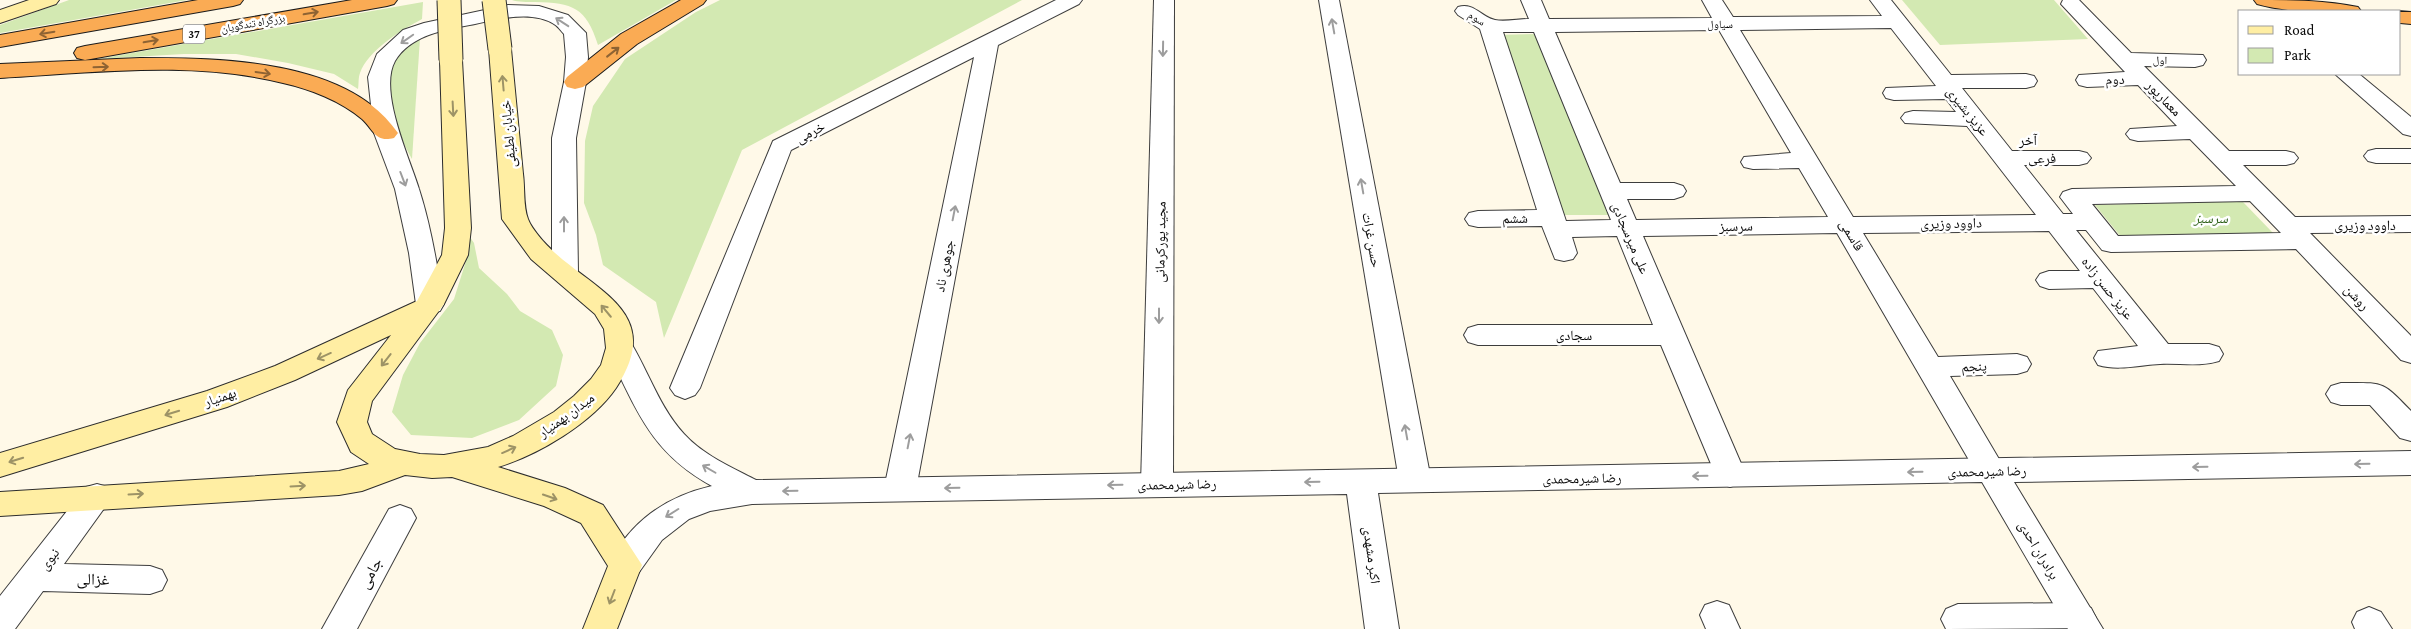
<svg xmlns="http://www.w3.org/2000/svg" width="2411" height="629" font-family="'Crimson Pro','Noto Naskh Arabic',serif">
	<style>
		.green { fill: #d3e9b2 }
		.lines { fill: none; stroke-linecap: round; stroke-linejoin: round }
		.minor-casing { stroke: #3d3d3d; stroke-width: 2 }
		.tertiary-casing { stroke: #3d3d3d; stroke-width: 2 }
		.secondary-casing { stroke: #2c2c2c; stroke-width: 2 }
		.trunk-casing { stroke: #1b1b1b; stroke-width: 2 }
		.minor { fill: #fff; fill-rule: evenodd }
		.tertiary { fill: #fff; fill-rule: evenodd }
		.secondary { fill: #ffeea3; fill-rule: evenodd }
		.trunk { fill: #faab54; fill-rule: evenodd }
		.secondary-bridge-casing { stroke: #2c2c2c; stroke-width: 25; stroke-linecap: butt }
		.secondary-bridge { stroke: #ffeea3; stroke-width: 23 }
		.oneway { stroke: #8e6333 }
		.oneway2 { stroke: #9d9d9d }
		.oneway3 { stroke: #9d9366 }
		.labels { text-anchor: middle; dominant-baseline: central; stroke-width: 5; stroke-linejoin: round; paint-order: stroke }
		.far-street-label { font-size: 11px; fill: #0a0a0a; stroke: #fff }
		.shield { fill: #fff; stroke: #545454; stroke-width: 1 }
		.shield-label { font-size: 12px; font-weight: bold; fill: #0a0a0a }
		.street-label { font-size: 14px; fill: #0a0a0a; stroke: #fff }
		.park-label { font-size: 14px; font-style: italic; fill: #2f621a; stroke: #fff }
		.near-street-label { font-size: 16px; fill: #0a0a0a; stroke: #fff }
	</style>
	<rect width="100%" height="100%" fill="#fff9e8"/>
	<g class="green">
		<path d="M 69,0 L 187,0 L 0,33 L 0,25 Z"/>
		<path d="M 512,0 L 676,0 L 598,45 C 586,7 573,3 535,2 C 527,2 518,2 512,0 Z"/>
		<path d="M 720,0 L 1022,0 L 742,150 L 664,338 L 656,302 L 603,265 L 596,235 L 584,203 L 585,141 L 593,106 L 625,59 L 696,12 Z"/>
		<path d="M 1902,0 L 2054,0 L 2088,39 L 1940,45 Z"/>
		<path d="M 423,2 L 422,19 C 402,30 368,50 360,73 C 358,78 359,84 358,89 L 334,74 L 288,63 L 236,54 L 184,54 L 98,59 Z"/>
		<path d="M 1540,34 L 1611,215 L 1559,215 L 1496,35 Z"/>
		<path d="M 420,38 L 412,159 C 402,142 398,130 393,111 C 384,75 388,60 420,38 Z"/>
		<path d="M 2242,201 L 2273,233 L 2121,237 L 2095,205 Z"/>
		<path d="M 465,230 L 474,243 L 479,268 L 507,294 L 520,311 L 552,330 L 563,355 L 556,386 L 519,420 L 472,438 L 411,435 L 392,412 L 403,375 L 420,343 L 454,299 L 466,261 Z"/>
	</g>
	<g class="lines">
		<defs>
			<g id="minor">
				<path d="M 1056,0 L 1082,0 L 1079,4 L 998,45 L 916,489 L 911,498 L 900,501 L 889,498 L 884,489 L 974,57 L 791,150 L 700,388 L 695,395 L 685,399 L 675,395 L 670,388 L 773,141 Z"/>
				<path d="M 1154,0 L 1174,0 L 1173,485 L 1168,494 L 1157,497 L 1146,494 L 1141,485 Z"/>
				<path d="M 1319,0 L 1339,0 L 1431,480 L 1426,489 L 1415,492 L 1404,489 L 1399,480 Z"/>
				<path d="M 1521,0 L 1541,0 L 1549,19 L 1712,18 L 1702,0 L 1722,0 L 1733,17 L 1882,16 L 1870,0 L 1891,0 L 1951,75 L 2026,74 L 2034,76 L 2037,81 L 2034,86 L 2026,88 L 1962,88 L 2012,151 L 2079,151 L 2087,153 L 2091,158 L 2087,163 L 2079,165 L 2024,165 L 2063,214 L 2073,214 L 2060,197 L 2063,192 L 2072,189 L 2236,186 L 2190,139 L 2138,141 L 2130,139 L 2126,134 L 2130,129 L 2177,126 L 2138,85 L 2087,87 L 2079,85 L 2076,80 L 2079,75 L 2125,72 L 2061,4 L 2063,0 L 2079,0 L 2131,53 L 2203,55 L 2206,60 L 2203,65 L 2195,67 L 2144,66 L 2229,151 L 2286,151 L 2294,153 L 2298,158 L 2294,163 L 2286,165 L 2243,165 L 2295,217 L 2411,216 L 2411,232 L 2310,233 L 2411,336 L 2411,363 L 2401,360 L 2296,249 L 2111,252 L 2102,250 L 2086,230 L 2076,230 L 2168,344 L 2209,344 L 2219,347 L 2223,354 L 2219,361 C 2200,367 2180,363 2160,364 C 2140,365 2118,371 2098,365 L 2094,358 L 2098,351 L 2138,346 L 2093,288 L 2049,289 L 2040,286 L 2036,280 L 2040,274 L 2049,271 L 2080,271 L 2049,231 L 1863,233 L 1938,357 L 2017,354 L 2027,357 L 2031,364 L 2027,371 L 2017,374 L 1950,376 L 2006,471 L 2002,479 L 1991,483 L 1980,479 L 1837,233 L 1643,236 L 1746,475 L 1741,483 L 1730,487 L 1719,483 L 1661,345 L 1478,345 L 1468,342 L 1464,335 L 1468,328 L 1478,325 L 1653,325 L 1617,236 L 1572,237 L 1577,253 L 1573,259 L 1564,261 L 1555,259 L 1542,226 L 1478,227 L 1469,225 L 1465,219 L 1469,213 L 1478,211 L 1537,210 L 1480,29 L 1458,15 L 1455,11 L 1458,7 C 1474,2 1481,17 1495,20 C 1505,22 1518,19 1529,19 ZM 1891,28 L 1936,86 L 1886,88 L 1883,93 L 1886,98 L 1894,100 L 1946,99 L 1956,112 L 1913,111 L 1905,113 L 1901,118 L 1905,123 L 1967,126 L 2036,215 L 1853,217 L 1740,30 ZM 1719,30 L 1791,153 L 1744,157 L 1741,162 L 1744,167 L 1753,169 L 1799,168 L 1828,217 L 1636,220 L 1627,199 L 1674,199 L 1683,196 L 1686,191 L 1683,186 L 1674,183 L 1620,183 L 1555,32 ZM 1503,32 L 1534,32 L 1611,220 L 1566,221 ZM 2250,201 L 2281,233 L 2118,236 L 2092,204 Z"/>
				<path d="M 2335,74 L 2359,74 L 2411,117 L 2411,136 L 2403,134 Z"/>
				<path d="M 2376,149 L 2411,149 L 2411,163 L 2376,163 L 2368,161 L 2364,156 L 2368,151 Z"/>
				<path d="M 2341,383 C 2384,383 2381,380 2411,411 L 2411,441 L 2400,438 L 2370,405 L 2341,405 L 2331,402 L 2326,394 L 2331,386 Z"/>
				<path d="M 97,484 L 108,487 L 113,496 L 64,564 L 150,566 L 162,570 L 167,580 L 162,590 L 150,594 L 43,591 L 15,629 L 0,629 L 0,596 L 86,487 Z"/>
				<path d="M 400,505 L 411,509 L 416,518 L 357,629 L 322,629 L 389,509 Z"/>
				<path d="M 1717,601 L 1729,605 L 1740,629 L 1706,629 L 1700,615 L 1705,605 Z"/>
				<path d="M 2079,603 L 2091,608 L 2096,618 L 2091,628 L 1946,629 L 1941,619 L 1946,609 L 1958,604 Z"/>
				<path d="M 2369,607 L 2381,612 L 2392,629 L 2355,629 L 2352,622 L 2357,612 Z"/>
			</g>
			<g id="tertiary">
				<path d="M 508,5 L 539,6 L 568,15 L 586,33 L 588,57 L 586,82 L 576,138 L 578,273 L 574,279 L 565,282 L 556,279 L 552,273 L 552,138 L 564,82 L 566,57 L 564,34 C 561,31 558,26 554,24 C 532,10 498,19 475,24 C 448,29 411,34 395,61 C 378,91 410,159 419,189 C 431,226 437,266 444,304 L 440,311 L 430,313 L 420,311 L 416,304 L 409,253 L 395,189 L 374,133 L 368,77 L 377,54 L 403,30 L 424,23 Z"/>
				<path d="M 621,340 L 631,343 C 649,373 660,408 684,434 C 703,455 731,467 756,480 L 2411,451 L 2411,475 L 2014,482 L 2103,629 L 2068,629 L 1982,482 L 1378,493 L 1399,629 L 1365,629 L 1347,494 L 752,504 L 710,511 L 689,519 L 662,540 L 637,575 L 625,579 L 613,575 L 608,565 C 631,521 665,497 712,486 C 650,452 637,410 607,350 L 611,343 Z"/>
			</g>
			<g id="secondary">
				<path d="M 29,0 L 59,0 L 56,4 L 0,23 L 0,10 Z"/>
				<path d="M 500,43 L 508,44 L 511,49 C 515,91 519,132 523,174 C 525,188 523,206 528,219 C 531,227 538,235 543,241 C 586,289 669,308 616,388 C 592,423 538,455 498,467 L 565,488 L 603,505 L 642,565 L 617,629 L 583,629 L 608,566 L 581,523 L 544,506 L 452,477 L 432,478 L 405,475 L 362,491 L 339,495 L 0,516 L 0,492 L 339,471 L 369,464 L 351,452 L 337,422 L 348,390 L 391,335 L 295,380 L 227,407 L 0,477 L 0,453 L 207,391 L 275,366 L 417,301 L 442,255 L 445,228 L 440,60 L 443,55 L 451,53 L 459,55 L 462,60 L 471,228 L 468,255 L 444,304 L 372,401 L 367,422 L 372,434 L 395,449 L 420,454 L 444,455 L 488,447 L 513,436 L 554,412 L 574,396 L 591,379 L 601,365 L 606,348 L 604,329 L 595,314 L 531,259 L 502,219 L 489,49 L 492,44 Z"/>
			</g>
			<g id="trunk">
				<path d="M 198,0 L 243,0 L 240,4 L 233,6 L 0,47 L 0,35 Z"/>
				<path d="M 352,0 L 397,0 L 394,4 L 387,6 L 85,60 L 77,58 L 74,53 L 77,48 L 85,46 Z"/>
				<path d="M 681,0 L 706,0 L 703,4 L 637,44 L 583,87 L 575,89 L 567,87 L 564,82 L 567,77 L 621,34 Z"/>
				<path d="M 2254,0 C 2289,0 2324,0 2358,7 L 2361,11 C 2328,13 2290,13 2257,4 Z"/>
				<path d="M 2398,11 L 2411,12 L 2411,24 L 2400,23 L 2400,11 Z"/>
				<path d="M 140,58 C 221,58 347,59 398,133 L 394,138 C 375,143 374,130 362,119 C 341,101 310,89 283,83 C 192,60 93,73 0,78 L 0,64 Z"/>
			</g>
		</defs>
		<use href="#minor" class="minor-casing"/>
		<use href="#tertiary" class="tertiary-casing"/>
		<use href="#secondary" class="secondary-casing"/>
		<use href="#trunk" class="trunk-casing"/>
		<use href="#minor" class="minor"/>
		<use href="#tertiary" class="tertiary"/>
		<use href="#secondary" class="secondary"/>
		<use href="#trunk" class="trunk"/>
		<defs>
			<g id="secondary-bridge">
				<path d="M 449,0 L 451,60"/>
				<path d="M 494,0 L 500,49"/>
			</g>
		</defs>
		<use href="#secondary-bridge" class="secondary-bridge-casing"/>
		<use href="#secondary-bridge" class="secondary-bridge"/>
	</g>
	<defs><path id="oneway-shaft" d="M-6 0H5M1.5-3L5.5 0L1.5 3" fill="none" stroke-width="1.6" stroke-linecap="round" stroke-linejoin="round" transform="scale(1.25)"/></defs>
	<g class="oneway">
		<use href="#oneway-shaft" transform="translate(311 13) rotate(-10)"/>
		<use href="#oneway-shaft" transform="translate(47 33) rotate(170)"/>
		<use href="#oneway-shaft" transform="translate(151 41) rotate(-10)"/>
		<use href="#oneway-shaft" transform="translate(613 52) rotate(-38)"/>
		<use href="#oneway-shaft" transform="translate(101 67) rotate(-2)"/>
		<use href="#oneway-shaft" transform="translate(263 73) rotate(8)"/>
	</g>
	<g class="oneway2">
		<use href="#oneway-shaft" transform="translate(562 22) rotate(-147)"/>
		<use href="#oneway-shaft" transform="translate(1333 26) rotate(-100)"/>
		<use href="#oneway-shaft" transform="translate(407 39) rotate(145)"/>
		<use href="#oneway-shaft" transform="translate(1163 49) rotate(91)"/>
		<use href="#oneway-shaft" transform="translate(403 179) rotate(69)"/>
		<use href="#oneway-shaft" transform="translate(1362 186) rotate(-100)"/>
		<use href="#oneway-shaft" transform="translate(954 213) rotate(-79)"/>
		<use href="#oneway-shaft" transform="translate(564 224) rotate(-90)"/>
		<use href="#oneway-shaft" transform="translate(1159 316) rotate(90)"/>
		<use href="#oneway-shaft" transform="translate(1406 432) rotate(-100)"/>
		<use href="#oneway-shaft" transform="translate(909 441) rotate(-79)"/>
		<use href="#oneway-shaft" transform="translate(2362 464) rotate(179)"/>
		<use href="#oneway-shaft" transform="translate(2200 467) rotate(179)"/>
		<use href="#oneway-shaft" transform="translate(709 469) rotate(-150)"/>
		<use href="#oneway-shaft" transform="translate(1915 472) rotate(179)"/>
		<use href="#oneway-shaft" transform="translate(1700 476) rotate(179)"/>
		<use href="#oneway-shaft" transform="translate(1312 482) rotate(179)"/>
		<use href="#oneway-shaft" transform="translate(1115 485) rotate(179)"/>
		<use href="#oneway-shaft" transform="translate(952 488) rotate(179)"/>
		<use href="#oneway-shaft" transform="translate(790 491) rotate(179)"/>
		<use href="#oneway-shaft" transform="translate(672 513) rotate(148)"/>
	</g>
	<g class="oneway3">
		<use href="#oneway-shaft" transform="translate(503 83) rotate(-95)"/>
		<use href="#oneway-shaft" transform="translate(453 109) rotate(87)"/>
		<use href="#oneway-shaft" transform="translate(606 311) rotate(-130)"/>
		<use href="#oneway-shaft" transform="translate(324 356) rotate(156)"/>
		<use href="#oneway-shaft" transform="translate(386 360) rotate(128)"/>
		<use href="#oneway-shaft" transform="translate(172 413) rotate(163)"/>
		<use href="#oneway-shaft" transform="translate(509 450) rotate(-24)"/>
		<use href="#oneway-shaft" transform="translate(16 460) rotate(163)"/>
		<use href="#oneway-shaft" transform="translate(298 486) rotate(-3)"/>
		<use href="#oneway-shaft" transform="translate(136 494) rotate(-3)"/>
		<use href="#oneway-shaft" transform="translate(550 497) rotate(19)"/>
		<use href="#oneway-shaft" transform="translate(612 597) rotate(111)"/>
	</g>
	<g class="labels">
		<g class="far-street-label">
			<text transform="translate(1477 18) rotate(32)">سوم</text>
			<text transform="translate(253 23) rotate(-10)">بزرگراه تندگویان</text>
			<text transform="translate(1720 24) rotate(-1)">سیاول</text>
			<text transform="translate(2160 60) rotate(1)">اول</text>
		</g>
		<rect class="shield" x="183" y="24.5" width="22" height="19" rx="4"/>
		<g class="shield-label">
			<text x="194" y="34">37</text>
		</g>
		<g class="street-label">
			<text transform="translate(2115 79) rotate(-1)">دوم</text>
			<text transform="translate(2164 98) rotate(46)">معمارپور</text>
			<text transform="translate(1968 111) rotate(51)">عزیز بشیری</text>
			<text transform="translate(810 132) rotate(-27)">خرمی</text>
			<text transform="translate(508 134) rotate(-95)">خیابان لطیفی</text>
			<text x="2028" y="140">آخر</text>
			<text x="2042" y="158">فرعی</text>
			<text transform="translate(1515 218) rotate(-1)">ششم</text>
			<text transform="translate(1951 223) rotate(-1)">داوود وزیری</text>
			<text x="2365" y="225">داوود وزیری</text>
			<text transform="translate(1736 226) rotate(-1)">سرسبز</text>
			<text transform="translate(1852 235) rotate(59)">قاسمی</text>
			<text transform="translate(1631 238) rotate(67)">علی میرسجادی</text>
			<text transform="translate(1372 240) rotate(80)">حسن غرات</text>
			<text transform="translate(1160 242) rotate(-89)">مجید پورکرمانی</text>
			<text transform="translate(944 266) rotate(-79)">جوهری ناد</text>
			<text transform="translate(2108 288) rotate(52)">عزیز حسن زاده</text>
			<text transform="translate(2357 297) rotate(46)">روشن</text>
			<text x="1574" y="335">سجادی</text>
			<text transform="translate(1974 366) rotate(-2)">پنجم</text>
			<text transform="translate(220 397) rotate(-19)">بهمنیار</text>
			<text transform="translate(566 415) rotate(-36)">میدان بهمنیار</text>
			<text transform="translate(1987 471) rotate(-1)">رضا شیرمحمدی</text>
			<text transform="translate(1582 478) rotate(-1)">رضا شیرمحمدی</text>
			<text transform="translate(1177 484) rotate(-1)">رضا شیرمحمدی</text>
			<text transform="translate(2039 550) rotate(59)">برادران احدی</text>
			<text transform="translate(1372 555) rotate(82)">اکبر مشهدی</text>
			<text transform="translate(49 559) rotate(-53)">نبوی</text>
		</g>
		<g class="park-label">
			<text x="2211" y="218">سرسبز</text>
		</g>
		<g class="near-street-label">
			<text transform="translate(370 573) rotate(-61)">جامی</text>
			<text transform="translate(93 579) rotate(1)">غزالی</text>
		</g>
	</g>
	<rect x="2238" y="10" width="162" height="65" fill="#ffffff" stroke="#9d9d9d"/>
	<rect x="2248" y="26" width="25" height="8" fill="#ffeea3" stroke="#9d9d9d"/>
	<text x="2284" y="35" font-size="15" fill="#0a0a0a">Road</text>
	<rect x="2248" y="48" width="25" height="15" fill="#d3e9b2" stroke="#9d9d9d"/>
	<text x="2284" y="60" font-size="15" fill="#0a0a0a">Park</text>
</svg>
